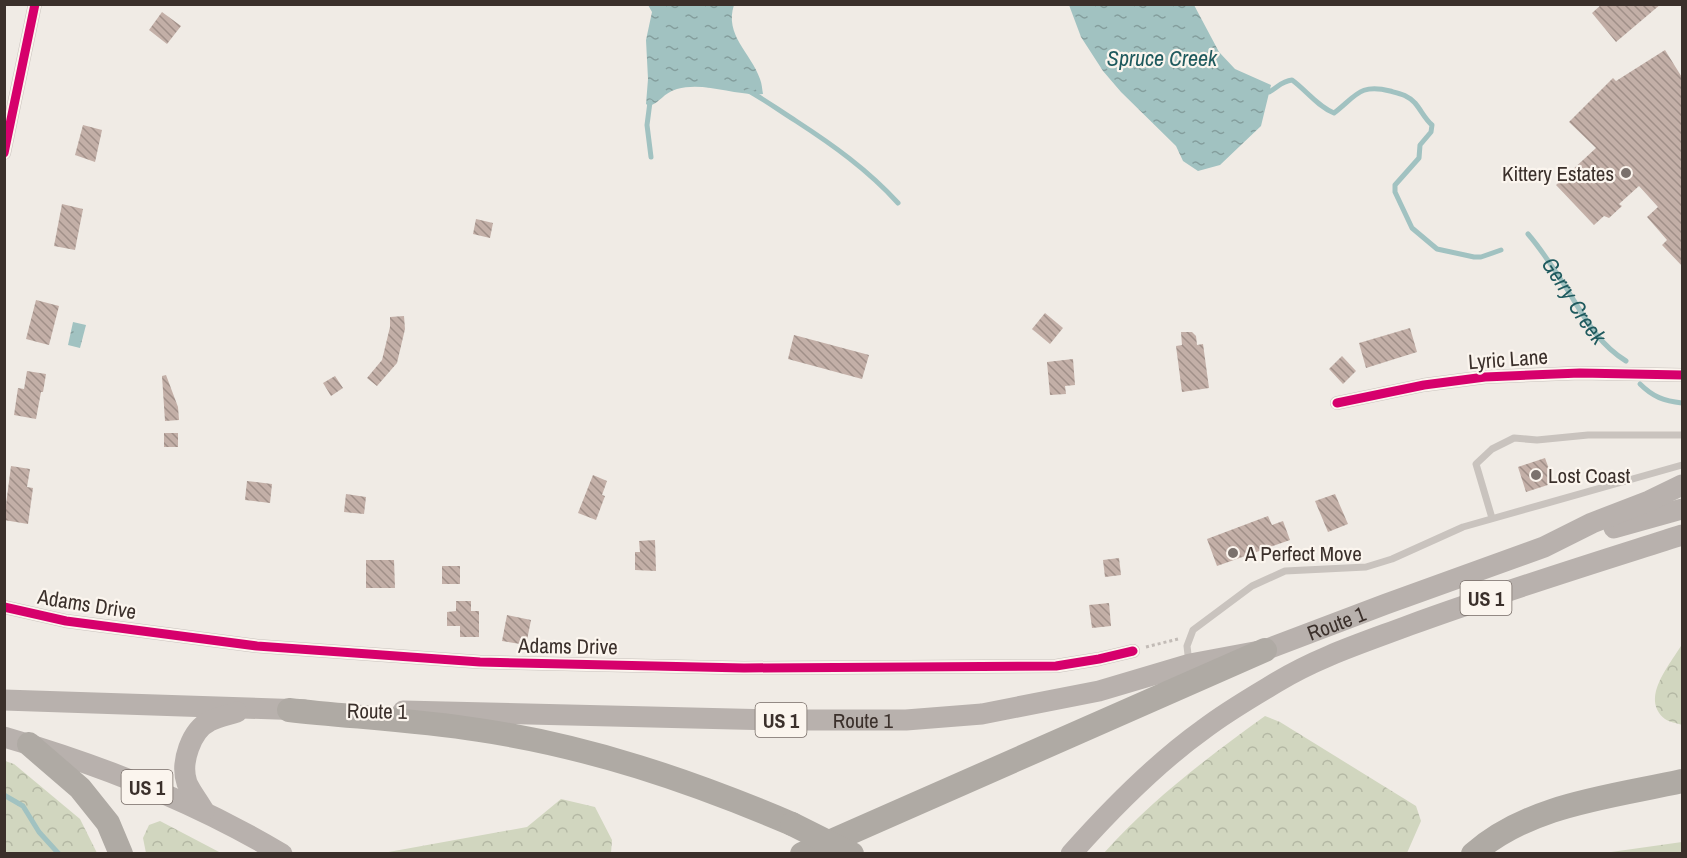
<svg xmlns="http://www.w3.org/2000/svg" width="1687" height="858" font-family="'Archivo Narrow',sans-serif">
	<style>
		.forest { fill: url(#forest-crowns) }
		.water { fill: url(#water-ripples) }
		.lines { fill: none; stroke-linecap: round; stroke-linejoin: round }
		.stream { stroke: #a1c2c1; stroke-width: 5 }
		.building { fill: url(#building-back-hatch) }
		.path { stroke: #c2bbb6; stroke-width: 3; stroke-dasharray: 3 3; stroke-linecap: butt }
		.lane { stroke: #c9c3be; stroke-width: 7 }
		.street { stroke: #c9c3be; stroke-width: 14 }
		.primary { stroke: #b8b1ad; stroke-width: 21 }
		.highway { stroke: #afaaa4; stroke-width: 24 }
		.highway-bridge { stroke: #afaaa4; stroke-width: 24 }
		.cycleway-casing { stroke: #fbf5ee; stroke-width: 13 }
		.cycleway { stroke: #d6006c; stroke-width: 9 }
		.poi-dot { fill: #7a716c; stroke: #fbf5ee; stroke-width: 2 }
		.labels { text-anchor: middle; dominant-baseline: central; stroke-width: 4.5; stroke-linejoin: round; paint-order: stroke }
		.shield { fill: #fbf5ee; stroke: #756b66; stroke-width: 1.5 }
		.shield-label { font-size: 20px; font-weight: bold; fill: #3b302b }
		.poi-label { font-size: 21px; fill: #3b302b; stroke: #fbf5ee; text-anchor: start }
		.street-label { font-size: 21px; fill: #3b302b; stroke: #fbf5ee }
		.water-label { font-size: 22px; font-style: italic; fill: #1f5a5e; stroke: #fbf5ee }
	</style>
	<defs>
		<pattern id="forest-crowns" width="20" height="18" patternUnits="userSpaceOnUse" patternTransform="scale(1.5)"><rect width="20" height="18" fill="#d1d6bf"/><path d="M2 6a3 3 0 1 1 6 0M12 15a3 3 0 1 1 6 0" fill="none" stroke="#b4b8a4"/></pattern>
		<pattern id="water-ripples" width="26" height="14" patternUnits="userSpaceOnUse" patternTransform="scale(1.5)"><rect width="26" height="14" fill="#a1c2c1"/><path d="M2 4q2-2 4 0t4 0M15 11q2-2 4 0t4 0" fill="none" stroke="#849e9d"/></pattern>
		<pattern id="building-back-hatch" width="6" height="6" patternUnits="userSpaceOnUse" patternTransform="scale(1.5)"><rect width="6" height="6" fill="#c3afa7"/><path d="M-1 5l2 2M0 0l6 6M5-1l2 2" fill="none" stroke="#a08f88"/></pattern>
	</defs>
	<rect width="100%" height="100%" fill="#f0ebe5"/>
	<g class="forest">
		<path d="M 1682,644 L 1682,725 C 1677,723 1669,722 1665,719 C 1639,698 1671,664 1682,644 Z"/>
		<path d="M 1265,716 L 1280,722 L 1416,806 L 1421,821 L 1407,853 L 1104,853 C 1151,800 1207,758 1265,716 Z"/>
		<path d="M 5,761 L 14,764 L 80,819 L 97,853 L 5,853 Z"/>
		<path d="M 561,799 L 595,807 L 612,840 L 611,853 L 383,853 L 527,827 Z"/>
		<path d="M 160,821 L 221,853 L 146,853 L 143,838 L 149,825 Z"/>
		<path d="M 1682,842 L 1682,853 L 1604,853 Z"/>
	</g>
	<g class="water">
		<path d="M 648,5 L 734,5 C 724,35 751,53 760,79 C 762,84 762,89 763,94 C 735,96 704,81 677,89 C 663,93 660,103 649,106 L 646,104 L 648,79 L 646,40 L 652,12 Z"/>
		<path d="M 1069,5 L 1194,5 L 1219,52 L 1235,69 L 1271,85 L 1261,126 L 1220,165 L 1198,171 L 1183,161 L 1176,146 L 1121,92 L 1103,71 L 1081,37 Z"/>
		<path d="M 73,322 L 86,325 L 80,348 L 68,345 Z"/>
	</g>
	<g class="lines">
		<g class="stream">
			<path d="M 749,91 C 765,100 780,111 796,121 C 833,145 868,170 898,203"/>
			<path d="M 1269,92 C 1278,87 1282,81 1292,80 C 1306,90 1317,106 1334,113 C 1356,96 1360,83 1390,91 C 1401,94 1407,95 1415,103 C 1421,110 1425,119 1432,125 L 1431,132 L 1420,145 L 1419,158 L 1395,185 L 1395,192 L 1412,228 L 1437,249 L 1474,257 L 1481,257 L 1501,250"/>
			<path d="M 650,102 L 647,125 L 651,157"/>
			<path id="s1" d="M 1528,234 C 1541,249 1552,266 1563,283 C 1582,312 1595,342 1626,361"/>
			<path d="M 1640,384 C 1653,397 1664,401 1682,403"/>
			<path d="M 4,795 L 23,806 L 39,832 L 59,854"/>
		</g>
	</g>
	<g class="building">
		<path d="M 1602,4 L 1661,4 L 1616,42 L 1592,13 Z"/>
		<path d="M 162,12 L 181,26 L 167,44 L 149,30 Z"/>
		<path d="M 1665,50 L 1683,79 L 1683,267 L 1662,245 L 1667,240 L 1647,217 L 1658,207 L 1639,186 L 1619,204 L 1622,206 L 1609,218 L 1604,216 L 1594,225 L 1556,185 L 1596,148 L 1569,122 L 1613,78 L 1616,81 Z"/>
		<path d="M 83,125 L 102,130 L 95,162 L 75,155 Z"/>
		<path d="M 62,204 L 83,209 L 75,250 L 54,246 Z"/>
		<path d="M 476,219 L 493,223 L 490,238 L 473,234 Z"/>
		<path d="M 36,300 L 59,306 L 49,345 L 26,339 Z"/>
		<path d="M 1045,313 L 1063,328 L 1050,344 L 1032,329 Z"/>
		<path d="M 404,316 L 405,329 L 397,363 L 377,386 L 367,378 L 382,360 L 390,327 L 390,317 Z"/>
		<path d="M 1410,328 L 1417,352 L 1366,368 L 1359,343 Z"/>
		<path d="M 1181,332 L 1192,332 L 1196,336 L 1197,345 L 1203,344 L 1209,388 L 1182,392 L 1176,346 L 1182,345 Z"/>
		<path d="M 794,335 L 869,355 L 862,379 L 788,359 Z"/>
		<path d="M 1342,356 L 1356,371 L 1343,384 L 1329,369 Z"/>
		<path d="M 1073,359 L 1075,385 L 1065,386 L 1066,394 L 1050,395 L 1047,362 Z"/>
		<path d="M 27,371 L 46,374 L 43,392 L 41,392 L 36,419 L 14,415 L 18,388 L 24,389 Z"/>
		<path d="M 166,375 L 178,407 L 179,420 L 165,421 L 162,376 Z"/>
		<path d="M 335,376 L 343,388 L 331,396 L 323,383 Z"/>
		<rect x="164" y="433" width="14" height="14"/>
		<path d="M 1545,458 L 1554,483 L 1526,492 L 1518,467 Z"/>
		<path d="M 11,466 L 30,469 L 27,487 L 33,488 L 28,524 L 4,520 Z"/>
		<path d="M 593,475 L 607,481 L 602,495 L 605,496 L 596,520 L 578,513 Z"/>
		<path d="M 247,481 L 272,484 L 270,503 L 245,500 Z"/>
		<path d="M 346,494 L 366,497 L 364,514 L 344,512 Z"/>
		<path d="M 1335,494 L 1348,524 L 1328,532 L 1315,501 Z"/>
		<path d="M 1268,516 L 1272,525 L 1283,521 L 1290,540 L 1217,566 L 1207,539 Z"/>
		<path d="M 655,540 L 656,571 L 635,570 L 635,552 L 640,552 L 639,541 Z"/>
		<path d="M 1119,558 L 1121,575 L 1105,577 L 1103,560 Z"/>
		<path d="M 366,560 L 394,560 L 395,588 L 366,588 Z"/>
		<rect x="442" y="566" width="18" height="18"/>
		<path d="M 456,601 L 471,601 L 471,611 L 479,611 L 479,637 L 460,637 L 460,626 L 447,626 L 447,612 L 456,611 Z"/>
		<path d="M 1109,603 L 1111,626 L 1092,628 L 1089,605 Z"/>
		<path d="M 507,615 L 531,620 L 526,645 L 502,641 Z"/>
	</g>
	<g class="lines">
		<path class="path" d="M 1146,647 L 1178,639"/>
		<g class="lane">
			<path d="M 1492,518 L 1476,464 L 1492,449 L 1514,438 L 1537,440 L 1588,435 L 1682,435"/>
			<path d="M 1189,663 L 1187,646 L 1193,630 L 1252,586 L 1285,571 L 1366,567 L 1392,559 L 1463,527 L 1682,465"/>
		</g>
		<g class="street">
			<path d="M 4,153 L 35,4"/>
			<path d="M 1337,403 L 1424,385 L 1485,377 L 1580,373 L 1682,375"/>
			<path d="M 4,607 L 66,621 L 257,646 L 480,662 L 744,668 L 1056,666 L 1099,659 L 1133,651"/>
		</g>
		<g class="primary">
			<path d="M 1614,528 L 1682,509"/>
			<path d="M 4,700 L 305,710"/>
			<path id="s2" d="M 403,711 L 779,720 L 906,720 L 982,714 L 1099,691 L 1190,664 L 1265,650 L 1386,604 L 1544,547 L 1592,523 L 1649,501 L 1682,485"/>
			<path d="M 4,737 C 101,765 195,802 282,854"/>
			<path d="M 204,811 C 199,802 191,792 187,783 C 180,763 191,730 210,721 C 219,717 228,715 237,712"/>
			<path d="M 1071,854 C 1111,809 1155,764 1204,729 C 1226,712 1252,697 1277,682 C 1318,657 1365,642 1410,625 C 1500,592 1591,564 1682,535"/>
		</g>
		<g class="highway">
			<path d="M 289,710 C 352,717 417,720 479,730 C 588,746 691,781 792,824"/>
			<path d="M 29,744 L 80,788 L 108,823 L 121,854"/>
			<path d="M 802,854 L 1265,650"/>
			<path d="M 1473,854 C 1530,804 1611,797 1682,781"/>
		</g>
		<path class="highway-bridge" d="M 792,824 L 852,854"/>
		<defs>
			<g id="cycleway">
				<path d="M 4,153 L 35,4"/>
				<path d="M 1337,403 L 1424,385 L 1485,377 L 1580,373 L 1682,375"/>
				<path d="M 4,607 L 66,621 L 257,646 L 480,662 L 744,668 L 1056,666 L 1099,659 L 1133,651"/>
			</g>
		</defs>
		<use href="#cycleway" class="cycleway-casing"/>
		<use href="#cycleway" class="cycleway"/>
	</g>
	<g class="poi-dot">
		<circle cx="1626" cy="173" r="6"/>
		<circle cx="1536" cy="475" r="6"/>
		<circle cx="1233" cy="553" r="6"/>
	</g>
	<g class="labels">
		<g class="shield">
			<rect x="1460.5" y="581" width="51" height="34" rx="4.5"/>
			<rect x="755.5" y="703" width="51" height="34" rx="4.5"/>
			<rect x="121.5" y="770" width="51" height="34" rx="4.5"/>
		</g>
		<g class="shield-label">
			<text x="1486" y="598">US 1</text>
			<text x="781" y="720">US 1</text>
			<text x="147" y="787">US 1</text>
		</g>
		<g class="poi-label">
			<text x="1614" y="173" text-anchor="end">Kittery Estates</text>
			<text x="1548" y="475">Lost Coast</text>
			<text x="1245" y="553">A Perfect Move</text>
		</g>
		<g class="street-label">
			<text transform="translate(1508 359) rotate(-4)">Lyric Lane</text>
			<text transform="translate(87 604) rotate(9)">Adams Drive</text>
			<text stroke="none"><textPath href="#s2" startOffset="946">Route 1</textPath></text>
			<text transform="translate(568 646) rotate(1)">Adams Drive</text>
			<text transform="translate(377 711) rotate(1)">Route 1</text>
			<text stroke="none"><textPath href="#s2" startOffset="460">Route 1</textPath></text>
		</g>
		<g class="water-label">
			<text x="1162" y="58">Spruce Creek</text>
			<text stroke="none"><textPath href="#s1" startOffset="81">Gerry Creek</textPath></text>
		</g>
	</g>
	<rect width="1687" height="858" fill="none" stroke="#3b302b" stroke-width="12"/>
</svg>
